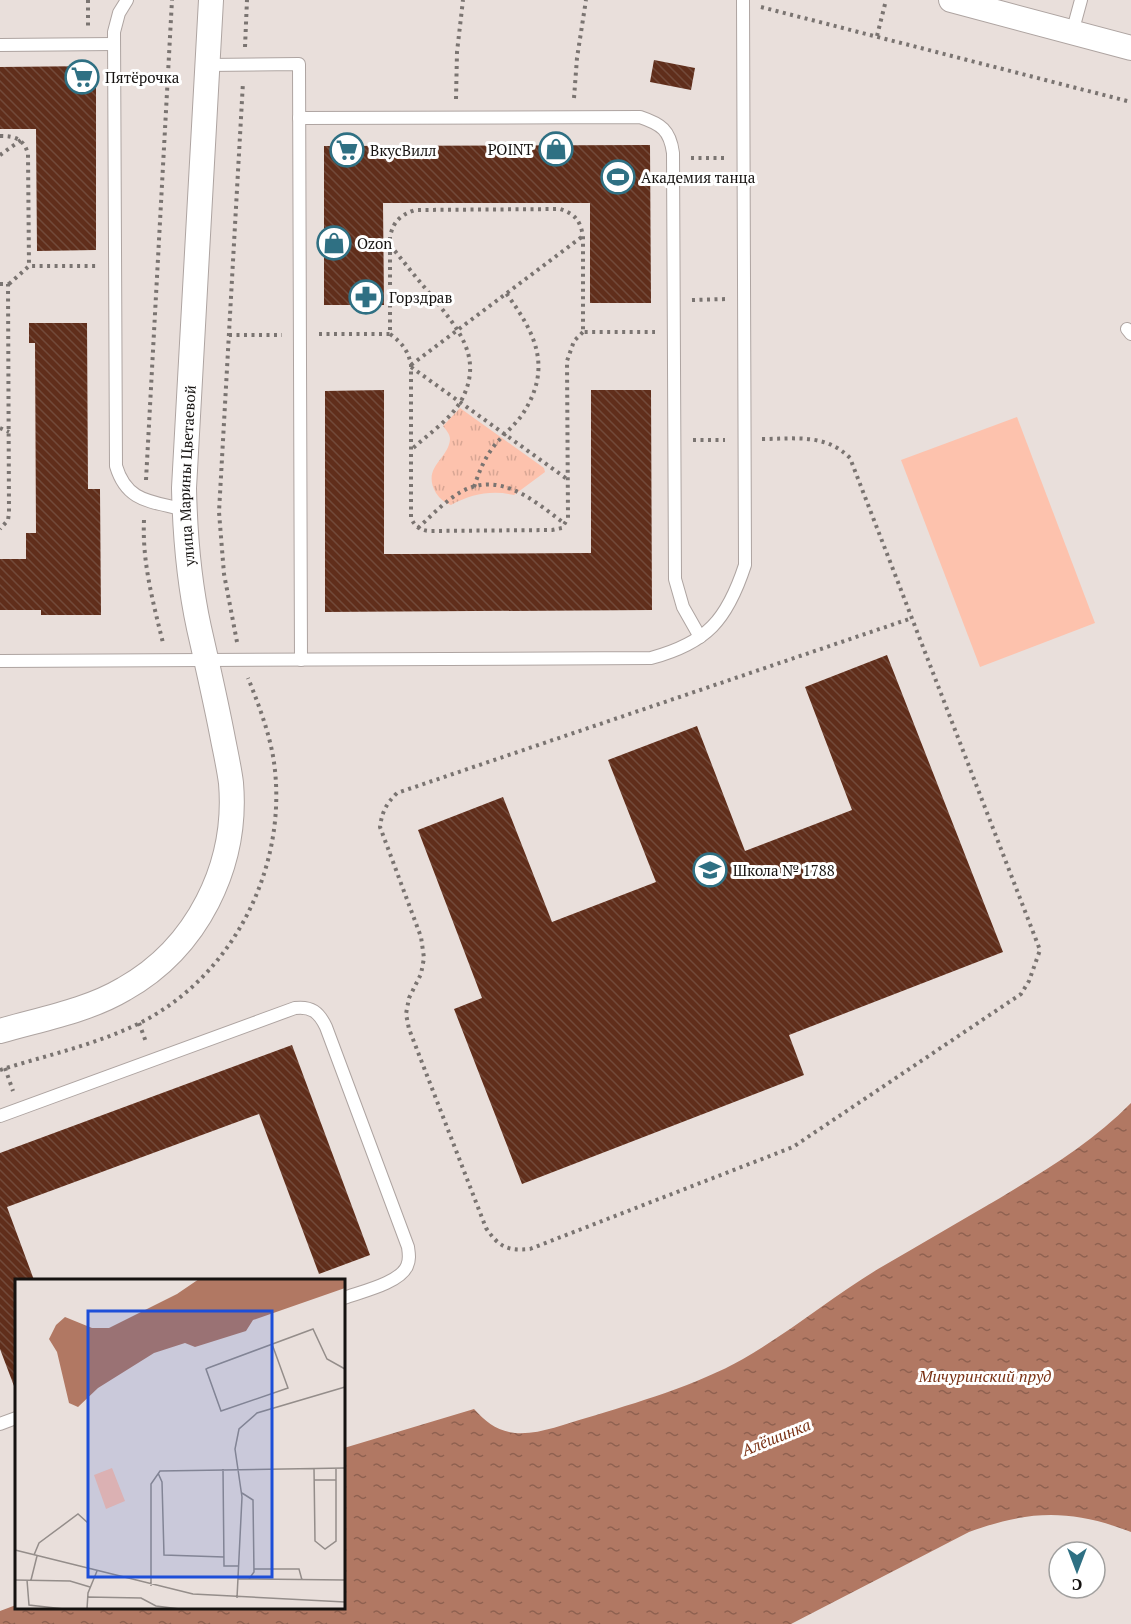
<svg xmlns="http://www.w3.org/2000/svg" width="1131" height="1624" font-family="'PT Serif',serif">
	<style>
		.green { fill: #fdc2ad }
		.park { fill: url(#park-tufts) }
		.water { fill: url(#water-ripples) }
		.building { fill: url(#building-back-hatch) }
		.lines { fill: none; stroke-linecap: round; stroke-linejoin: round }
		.service-casing { stroke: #aea4a1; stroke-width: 14 }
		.minor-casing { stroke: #aea4a1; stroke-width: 26 }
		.path { stroke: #7a7471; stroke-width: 4; stroke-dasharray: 3 4.5; stroke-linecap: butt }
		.service { stroke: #fff; stroke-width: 12 }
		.minor { stroke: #fff; stroke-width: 24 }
		.labels { text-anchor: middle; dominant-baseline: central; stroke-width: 6; stroke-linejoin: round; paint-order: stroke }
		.poi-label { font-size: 15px; fill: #151210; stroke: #fff; text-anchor: start }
		.street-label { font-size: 15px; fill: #151210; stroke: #fff }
		.water-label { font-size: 16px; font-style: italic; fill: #7a3215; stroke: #fff }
		.inset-road { fill: none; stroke: #948d8a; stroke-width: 1.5 }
		.view { fill: #1d4ed8; fill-opacity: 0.15; stroke: #1d4ed8; stroke-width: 3 }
		.inset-edge { fill: none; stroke: #151210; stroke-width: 3 }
	</style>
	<defs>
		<pattern id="park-tufts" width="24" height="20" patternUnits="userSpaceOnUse" patternTransform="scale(1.5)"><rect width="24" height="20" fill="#fdc2ad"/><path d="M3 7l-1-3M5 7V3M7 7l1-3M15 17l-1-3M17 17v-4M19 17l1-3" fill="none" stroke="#d8a694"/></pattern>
		<pattern id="water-ripples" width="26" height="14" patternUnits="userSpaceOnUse" patternTransform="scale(1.5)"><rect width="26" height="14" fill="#b17863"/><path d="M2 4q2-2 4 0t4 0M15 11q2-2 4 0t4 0" fill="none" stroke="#8f6150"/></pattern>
		<pattern id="building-back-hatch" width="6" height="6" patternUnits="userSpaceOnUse" patternTransform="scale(1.5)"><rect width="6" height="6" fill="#602e1b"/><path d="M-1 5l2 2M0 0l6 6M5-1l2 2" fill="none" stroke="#724a3a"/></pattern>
	</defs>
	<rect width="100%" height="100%" fill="#e9dfdb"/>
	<path class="green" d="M 1017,417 L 1095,623 L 980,667 L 901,460 Z"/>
	<path class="park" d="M 460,408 L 544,468 L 545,472 L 514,495 C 491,490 472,494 451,505 C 445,503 440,499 436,493 C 421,467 449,459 450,439 C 450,434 446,430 443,426 Z"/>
	<path class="water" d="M 1131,1103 L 1131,1532 C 1071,1509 1029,1510 969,1532 L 791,1624 L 0,1624 L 0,1611 L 16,1605 L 16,1608 L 344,1608 L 344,1448 L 474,1409 C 486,1422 497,1431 515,1433 C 539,1435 564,1424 586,1418 C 636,1403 697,1385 743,1359 C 790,1332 832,1297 878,1269 C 919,1245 959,1222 1000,1198 C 1046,1170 1093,1142 1131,1103 Z"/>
	<g class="building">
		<path d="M 654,60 L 695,68 L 691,90 L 650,82 Z"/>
		<path d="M 96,66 L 96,250 L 37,251 L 36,129 L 0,129 L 0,67 Z"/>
		<path d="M 650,145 L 651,303 L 590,303 L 590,203 L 383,203 L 384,305 L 324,305 L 324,146 Z"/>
		<path d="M 29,323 L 87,323 L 88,489 L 100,489 L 101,615 L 41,615 L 41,610 L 0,610 L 0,559 L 26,559 L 26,533 L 36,533 L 35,343 L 29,343 Z"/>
		<path d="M 384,390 L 384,554 L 408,554 L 591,553 L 591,390 L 651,390 L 652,610 L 325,612 L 325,391 Z"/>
		<path d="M 887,655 L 1003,952 L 789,1035 L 804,1075 L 522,1184 L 454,1009 L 482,998 L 418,830 L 503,797 L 552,922 L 656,882 L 608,760 L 697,726 L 745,851 L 852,810 L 805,687 Z"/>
		<path d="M 292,1045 L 370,1255 L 319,1274 L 259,1114 L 7,1207 L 34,1280 L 16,1280 L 16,1386 L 14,1386 L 0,1349 L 0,1153 Z"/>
	</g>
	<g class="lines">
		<defs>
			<g id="service">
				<path d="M 127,0 L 119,13 L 114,32 L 116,466 C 127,503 152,501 185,510"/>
				<path d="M 1072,33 L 1081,0"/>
				<path d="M 0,45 L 114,44"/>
				<path d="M 207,65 L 299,64 L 301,660"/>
				<path d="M 299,118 L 640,117 C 661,124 670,130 673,153 L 675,579 L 683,607 L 700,637"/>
				<path d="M 1127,329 L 1131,334"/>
				<path d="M 0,661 L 651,658 C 707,643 727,620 745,565 L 743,0"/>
				<path d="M 0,1116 L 295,1008 C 311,1006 319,1012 326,1027 L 408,1247 C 409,1254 410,1260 407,1266 C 400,1283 360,1292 344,1298"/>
				<path d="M 0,1424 L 16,1418"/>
			</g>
			<g id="minor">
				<path d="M 951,0 L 1131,48"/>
				<path id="s1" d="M 0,1031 C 41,1019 87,1011 124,989 C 197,948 238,866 231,783 C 229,767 225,750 222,734 C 215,698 207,663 199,628 C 189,582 185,535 184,488 L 211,0"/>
			</g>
		</defs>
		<use href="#service" class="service-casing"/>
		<use href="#minor" class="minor-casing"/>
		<g class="path">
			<path d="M 88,0 L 88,26"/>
			<path d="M 761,7 L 1131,102"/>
			<path d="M 877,36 L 886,0"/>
			<path d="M 245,47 L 247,0"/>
			<path d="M 574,98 L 577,58 L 586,0"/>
			<path d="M 456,99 L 457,52 L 463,0"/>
			<path d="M 0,136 C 15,136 24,139 28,154 L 29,266"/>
			<path d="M 0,155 L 21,140"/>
			<path d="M 691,158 L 725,158"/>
			<path d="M 390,245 C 404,262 417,279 431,295 C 457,328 485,357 461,401 C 450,420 427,435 411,450"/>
			<path d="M 0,284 L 8,284 L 9,513 L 8,520 L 0,529"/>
			<path d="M 9,284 L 29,266 L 97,266"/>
			<path d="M 692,300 L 727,299"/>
			<path d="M 319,334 L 390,334 L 390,237 C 393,222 400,215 415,210 L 560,209 C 575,214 580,220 583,236 L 583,332 L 655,332"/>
			<path d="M 390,334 C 402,343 408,350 411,365 L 411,518 C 415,527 420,530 429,531 L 552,530 L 562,528 L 568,518 L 567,361 L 574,341 L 583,332"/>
			<path d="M 229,335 L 282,335"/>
			<path d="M 411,365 L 583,236"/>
			<path d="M 411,367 L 567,479"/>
			<path d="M 0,428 L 9,432"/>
			<path d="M 762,439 C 795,439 825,433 850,458 L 1040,950 L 1029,981 L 1021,994 L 793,1147 L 530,1249 C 507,1251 499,1247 486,1228 L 409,1029 L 406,1014 L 409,998 L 421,974 L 424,958 L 421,937 L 380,827 C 382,812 386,804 397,793 L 912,618"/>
			<path d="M 693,440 L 725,440"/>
			<path d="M 146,480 L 172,0"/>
			<path d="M 474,487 C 479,472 484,459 494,446 C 503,435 514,426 522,415 C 553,368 536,334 506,293"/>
			<path d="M 144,520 C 142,562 153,602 163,643"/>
			<path d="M 418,528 C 429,518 440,506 453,497 C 495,466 532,499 565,524"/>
			<path d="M 237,642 L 224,574 L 219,512 L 243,82"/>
			<path d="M 139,1023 L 146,1042"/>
			<path d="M 5,1068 L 13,1091"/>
			<path d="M 0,1070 C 50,1054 105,1043 151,1017 C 240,966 290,857 273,756 C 268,729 258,703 248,678"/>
		</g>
		<use href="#service" class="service"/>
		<use href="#minor" class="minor"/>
	</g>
	<defs>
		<symbol id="supermarket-ring" viewBox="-11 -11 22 22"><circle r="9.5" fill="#fff" stroke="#2f7083" stroke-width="1.5"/><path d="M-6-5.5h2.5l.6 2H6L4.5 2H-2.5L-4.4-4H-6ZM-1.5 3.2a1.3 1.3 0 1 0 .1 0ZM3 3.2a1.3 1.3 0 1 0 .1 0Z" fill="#2f7083"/></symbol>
		<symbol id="shop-ring" viewBox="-11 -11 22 22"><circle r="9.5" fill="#fff" stroke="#2f7083" stroke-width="1.5"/><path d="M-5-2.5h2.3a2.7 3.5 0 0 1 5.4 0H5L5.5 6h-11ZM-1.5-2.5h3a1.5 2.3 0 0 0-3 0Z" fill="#2f7083"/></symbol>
		<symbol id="stadium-ring" viewBox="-11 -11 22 22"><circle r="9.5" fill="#fff" stroke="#2f7083" stroke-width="1.5"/><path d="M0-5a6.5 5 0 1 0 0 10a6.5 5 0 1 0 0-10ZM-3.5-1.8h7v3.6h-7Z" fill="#2f7083"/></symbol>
		<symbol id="pharmacy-ring" viewBox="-11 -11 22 22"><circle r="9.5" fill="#fff" stroke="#2f7083" stroke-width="1.5"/><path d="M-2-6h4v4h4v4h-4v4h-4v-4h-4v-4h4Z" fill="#2f7083"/></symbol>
		<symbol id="school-ring" viewBox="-11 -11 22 22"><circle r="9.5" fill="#fff" stroke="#2f7083" stroke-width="1.5"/><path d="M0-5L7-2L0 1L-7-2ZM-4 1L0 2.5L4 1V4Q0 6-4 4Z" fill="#2f7083"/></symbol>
	</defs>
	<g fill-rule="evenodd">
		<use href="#supermarket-ring" x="63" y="58" width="38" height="38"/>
		<use href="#shop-ring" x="537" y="130" width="38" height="38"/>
		<use href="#supermarket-ring" x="328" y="131" width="38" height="38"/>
		<use href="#stadium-ring" x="599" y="158" width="38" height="38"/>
		<use href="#shop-ring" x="315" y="224" width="38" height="38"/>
		<use href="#pharmacy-ring" x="347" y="278" width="38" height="38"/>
		<use href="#school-ring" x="691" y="851" width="38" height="38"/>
	</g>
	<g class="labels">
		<g class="poi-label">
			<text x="105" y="77">Пятёрочка</text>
			<text x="533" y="149" text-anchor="end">POINT</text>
			<text x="370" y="150">ВкусВилл</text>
			<text x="641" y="177">Академия танца</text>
			<text x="357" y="243">Ozon</text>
			<text x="389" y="297">Горздрав</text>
			<text x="733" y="870">Школа № 1788</text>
		</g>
		<g class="street-label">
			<text stroke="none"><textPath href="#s1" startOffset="688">улица Марины Цветаевой</textPath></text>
		</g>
		<g class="water-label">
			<text x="985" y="1376">Мичуринский пруд</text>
			<text transform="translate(776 1437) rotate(-22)">Алёшинка</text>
		</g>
	</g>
	<g transform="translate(15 1279)">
		<rect width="330" height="330" fill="#e9dfdb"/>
		<path d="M 97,189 L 110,222 L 91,230 L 79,196 Z" fill="#fdc2ad"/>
		<path d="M 184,0 L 330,0 L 330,9 L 238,41 L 231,52 L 180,68 L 170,64 L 139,74 L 83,109 L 63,128 L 54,124 L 42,73 L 34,60 L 41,46 L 50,38 L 77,49 L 94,49 L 162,15 Z" fill="#b17863"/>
		<path class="inset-road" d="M 257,65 L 273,109 L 206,132 L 191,90 L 193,89 L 298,50 L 312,80 L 330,90M 299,189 L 300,262 L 310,270 L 321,262 L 321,189M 208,190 L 209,287 L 224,287M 143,194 L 147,203 L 149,276 L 209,278M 299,201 L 321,201M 0,271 L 178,315 L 330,323M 19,276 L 24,264 L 63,235 L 73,244M 239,290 L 284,290 L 287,301M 223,300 L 234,300 L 239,293 L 238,221 L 227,214M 234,300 L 330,301M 0,301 L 55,302 L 75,308M 12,301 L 14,326 L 49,330M 16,301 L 22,277M 136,307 L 136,205 L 145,192 L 330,189M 72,318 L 126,319 L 141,327 L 165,330M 222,319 L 227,218 L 220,170 L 224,150 L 242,134 L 330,108M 72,330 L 73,314 L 82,292"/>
		<path class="view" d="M 73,32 L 257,32 L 257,298 L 73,298 Z"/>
		<rect width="330" height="330" class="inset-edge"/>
	</g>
	<g transform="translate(1077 1570) rotate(180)"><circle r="28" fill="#ffffff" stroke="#a1a09f" stroke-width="1.5"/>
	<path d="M0-4.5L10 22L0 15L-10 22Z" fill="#2f7083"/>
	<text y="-9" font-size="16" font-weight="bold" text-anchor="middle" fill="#151210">С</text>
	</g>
</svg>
